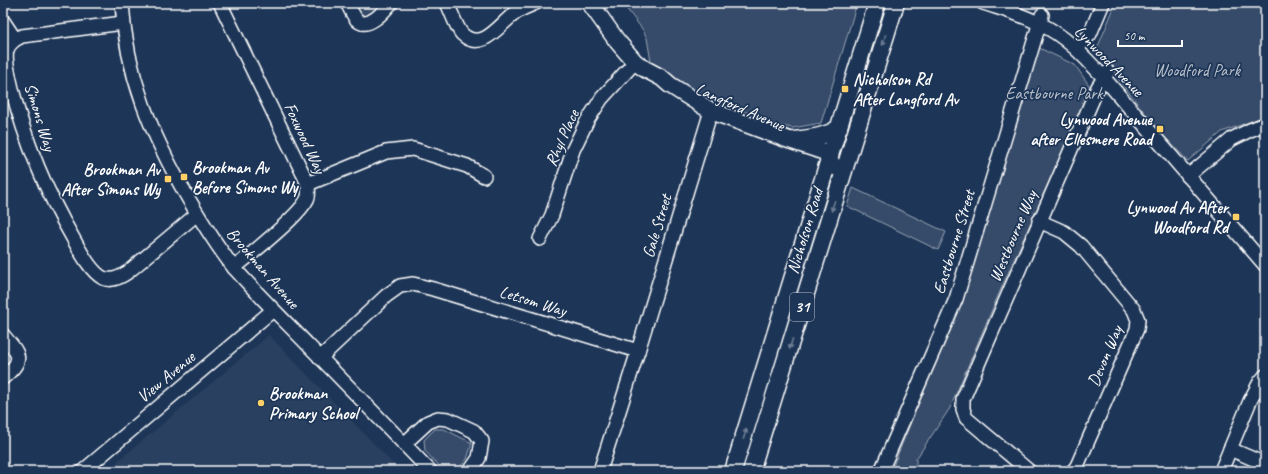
<svg xmlns="http://www.w3.org/2000/svg" width="1268" height="474" font-family="Caveat,sans-serif">
	<style>
		.built { fill: #2a4161 }
		.green { fill: #364b69; stroke: #9aa5b4 }
		.lines { fill: none; stroke-linecap: round; stroke-linejoin: round }
		.minor-casing { stroke: #fff; stroke-width: 16 }
		.major-casing { stroke: #fff; stroke-width: 19 }
		.minor { stroke: #1d3557; stroke-width: 13 }
		.major { stroke: #1d3557; stroke-width: 16 }
		.oneway { fill: #6c7c92 }
		.poi-dot { fill: #ffd166; stroke: #1d3557; stroke-width: 1.5 }
		.labels { text-anchor: middle; dominant-baseline: central; stroke-width: 3.5; stroke-linejoin: round; paint-order: stroke }
		.shield { fill: #1d3557; stroke: #bbc2cd; stroke-width: 1 }
		.shield-label { font-size: 16px; font-weight: bold; fill: #fff }
		.street-label { font-size: 17px; fill: #fff; stroke: #1d3557 }
		.park-label { font-size: 17px; fill: #b9c0ca; stroke: #1d3557 }
		.poi-label { font-size: 17px; font-weight: bold; fill: #fff; stroke: #1d3557; text-anchor: start }
	</style>
	<rect width="100%" height="100%" fill="#1d3557"/>
	<filter id="ink" filterUnits="userSpaceOnUse"><feTurbulence type="fractalNoise" baseFrequency=".025" numOctaves="2"/><feDisplacementMap in="SourceGraphic" scale="8" xChannelSelector="R" yChannelSelector="G"/><feConvolveMatrix kernelMatrix="1 2 1 2 8 2 1 2 1" color-interpolation-filters="sRGB"/></filter>
	<g filter="url(#ink)">
		<path class="built" d="M 269,335 L 400,471 L 106,471 Z"/>
		<g class="green">
			<path d="M 351,3 L 386,3 L 364,20 Z"/>
			<path d="M 622,3 L 857,3 L 821,123 L 793,128 L 771,124 L 724,101 L 692,92 L 651,62 L 647,38 L 643,30 Z"/>
			<path d="M 1116,3 L 1265,3 L 1265,116 L 1222,132 L 1188,161 L 1160,132 L 1096,51 Z"/>
			<path d="M 1035,46 L 1075,65 L 1091,88 L 997,298 L 950,408 L 916,459 L 916,471 L 891,471 L 943,344 L 970,268 Z"/>
			<path d="M 853,188 L 946,232 L 938,250 L 847,206 Z"/>
			<path d="M 435,429 L 444,429 L 472,443 L 467,459 L 457,471 L 444,471 L 425,451 L 424,440 Z"/>
		</g>
		<g class="lines">
			<defs>
				<g id="minor">
					<path d="M 122,3 C 126,75 152,136 188,198 C 202,222 217,247 235,269 C 259,296 285,321 310,347 C 350,388 390,429 430,471"/>
					<path d="M 220,3 L 308,184 C 308,188 309,193 308,197 C 303,213 250,255 234,268"/>
					<path d="M 347,3 C 350,8 353,16 357,20 C 368,31 385,10 391,3"/>
					<path d="M 447,3 C 451,11 456,27 462,34 C 482,53 499,25 514,14 C 520,9 529,6 536,3"/>
					<path d="M 983,3 C 1001,9 1021,14 1038,23 C 1065,35 1085,57 1104,78 L 1265,265"/>
					<path d="M 3,21 L 15,39"/>
					<path d="M 123,23 L 22,36 C 16,39 10,42 7,50 C 4,60 10,78 12,89 C 26,144 45,190 74,240 C 80,251 91,272 103,278 C 112,282 121,277 128,272 L 197,214"/>
					<path d="M 1077,49 L 1090,34 L 1103,3"/>
					<path d="M 1188,176 L 1232,139 L 1250,130 L 1265,124"/>
					<path d="M 308,184 L 386,152 L 413,149 L 467,166 L 484,176"/>
					<path d="M 1039,221 L 1064,232 L 1081,246 L 1134,310 L 1138,320 L 1137,329 L 1077,466 L 1073,471"/>
					<path d="M 540,239 L 552,215 L 573,150 L 587,121 L 602,98 L 635,62"/>
					<path d="M 3,335 C 20,355 25,359 3,378"/>
					<path d="M 638,351 L 711,111"/>
					<path d="M 320,358 L 386,296 L 400,286 L 413,284 L 433,289 L 638,351 L 600,471"/>
					<path d="M 404,444 L 428,422 L 438,418 L 448,419 L 474,431 L 482,441 L 479,458 L 470,471"/>
					<path d="M 1230,449 L 1265,464"/>
					<path d="M 83,471 L 273,310"/>
					<path d="M 881,471 L 956,299 L 1042,15"/>
					<path d="M 1029,471 L 966,418 L 963,409 L 963,399 L 1098,87 L 1108,72"/>
					<path d="M 1221,471 L 1250,401 L 1260,382 L 1265,376"/>
				</g>
				<g id="major">
					<path d="M 590,3 L 617,41 L 635,62 L 645,69 L 662,78 L 670,85 L 711,111 L 789,140 L 825,152 L 834,167"/>
					<path d="M 794,140 C 810,138 825,137 839,128"/>
					<path d="M 733,471 L 877,3"/>
					<path d="M 751,471 L 896,3"/>
				</g>
			</defs>
			<use href="#minor" class="minor-casing"/>
			<use href="#major" class="major-casing"/>
			<use href="#minor" class="minor"/>
			<use href="#major" class="major"/>
		</g>
		<defs><path id="oneway-solid" d="M-6-.8H1V-3.2L6.5 0L1 3.2V.8H-6Z"/></defs>
		<g class="oneway">
			<use href="#oneway-solid" transform="translate(884 40) rotate(107)"/>
			<use href="#oneway-solid" transform="translate(833 206) rotate(107)"/>
			<use href="#oneway-solid" transform="translate(791 344) rotate(107)"/>
			<use href="#oneway-solid" transform="translate(745 434) rotate(-73)"/>
		</g>
	</g>
	<g class="poi-dot">
		<rect x="841" y="85" width="8" height="8" rx="2"/>
		<rect x="1156" y="125" width="8" height="8" rx="2"/>
		<rect x="180" y="173" width="8" height="8" rx="2"/>
		<rect x="164" y="175" width="8" height="8" rx="2"/>
		<rect x="1232" y="213" width="8" height="8" rx="2"/>
		<circle cx="261" cy="403" r="4"/>
	</g>
	<g class="labels">
		<rect class="shield" x="790" y="293" width="24" height="28" rx="3"/>
		<g class="shield-label">
			<text x="802" y="307">31</text>
		</g>
		<g class="street-label">
			<text transform="translate(1109 61) rotate(46)">Lynwood Avenue</text>
			<text transform="translate(740 107) rotate(24)">Langford Avenue</text>
			<text transform="translate(40 117) rotate(73)">Simons Way</text>
			<text transform="translate(305 138) rotate(65)">Foxwood Way</text>
			<text transform="translate(562 138) rotate(-66)">Rhyl Place</text>
			<text transform="translate(657 226) rotate(-73)">Gale Street</text>
			<text transform="translate(805 231) rotate(-73)">Nicholson Road</text>
			<text transform="translate(1013 236) rotate(-67)">Westbourne Way</text>
			<text transform="translate(954 242) rotate(-73)">Eastbourne Street</text>
			<text transform="translate(263 268) rotate(49)">Brookman Avenue</text>
			<text transform="translate(533 301) rotate(17)">Letsom Way</text>
			<text transform="translate(1105 356) rotate(-67)">Devon Way</text>
			<text transform="translate(166 377) rotate(-40)">View Avenue</text>
		</g>
		<g class="park-label">
			<text x="1197" y="70">Woodford Park</text>
			<text x="1054" y="93">Eastbourne Park</text>
		</g>
		<g class="poi-label">
			<text x="853" y="79">Nicholson Rd<tspan x="853" dy="20">After Langford Av</tspan></text>
			<text x="1152" y="119" text-anchor="end">Lynwood Avenue<tspan x="1152" dy="20">after Ellesmere Road</tspan></text>
			<text x="192" y="167">Brookman Av<tspan x="192" dy="20">Before Simons Wy</tspan></text>
			<text x="160" y="169" text-anchor="end">Brookman Av<tspan x="160" dy="20">After Simons Wy</tspan></text>
			<text x="1228" y="207" text-anchor="end">Lynwood Av After<tspan x="1228" dy="20">Woodford Rd</tspan></text>
			<text x="269" y="393">Brookman<tspan x="269" dy="20">Primary School</tspan></text>
		</g>
	</g>
	<rect width="1268" height="474" fill="none" stroke="#1d3557" stroke-width="16"/>
	<rect x="8" y="8" width="1252" height="458" fill="none" stroke="#fff" stroke-width="1.5" filter="url(#ink)"/>
	<path d="M1118 40v6h64v-6" fill="none" stroke="#ffffff" stroke-width="2"/>
	<text x="1124" y="40" font-size="12" fill="#ffffff" stroke="#1d3557" stroke-width="3" paint-order="stroke">50 m</text>
</svg>
